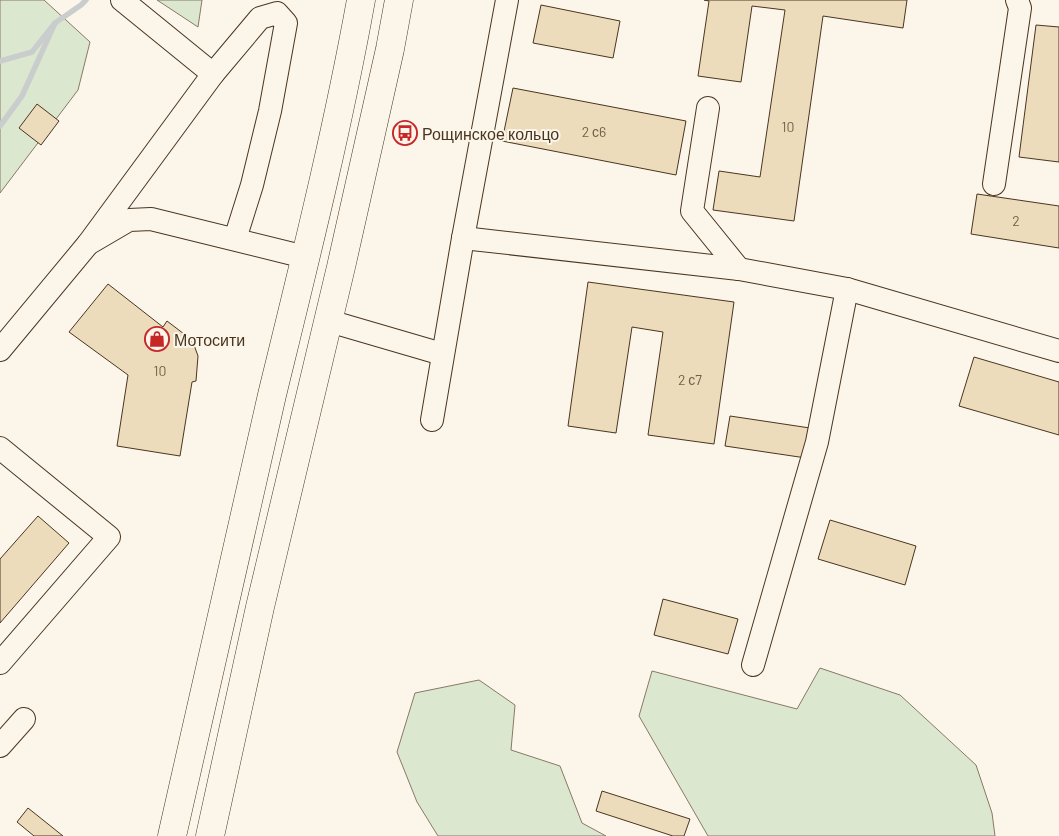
<svg xmlns="http://www.w3.org/2000/svg" width="1059" height="836" font-family="Barlow,sans-serif">
	<style>
		.green { fill: #dce7d0; stroke: #887966 }
		.lines { fill: none; stroke-linecap: round; stroke-linejoin: round }
		.stream { stroke: #c9cecd; stroke-width: 5.5 }
		.building { fill: #ecdcbc; stroke: #4a3520 }
		.minor-casing { stroke: #4a3520; stroke-width: 24 }
		.highway-casing { stroke: #4a3520; stroke-width: 29 }
		.minor { stroke: #fbf6e9; stroke-width: 22 }
		.highway { stroke: #fbf6e9; stroke-width: 28 }
		.labels { text-anchor: middle; dominant-baseline: central; stroke-width: 4; stroke-linejoin: round; paint-order: stroke }
		.number-label { font-size: 14px; fill: #725f47 }
		.poi-label { font-size: 16px; fill: #4a3520; stroke: #fbf6e9; text-anchor: start }
	</style>
	<rect width="100%" height="100%" fill="#fbf6e9"/>
	<g class="green">
		<path d="M 0,0 L 44,0 L 90,42 L 78,90 L 0,193 Z"/>
		<path d="M 157,0 L 202,0 L 198,27 Z"/>
		<path d="M 820,668 L 900,695 L 976,765 L 992,813 L 995,836 L 708,836 L 639,716 L 652,671 L 797,709 Z"/>
		<path d="M 479,680 L 515,705 L 511,750 L 560,766 L 582,823 L 606,836 L 438,836 L 417,802 L 397,752 L 415,693 Z"/>
	</g>
	<g class="lines">
		<g class="stream">
			<path d="M 0,61 L 32,52 L 55,23 L 81,5 L 86,0"/>
			<path d="M 0,126 L 22,96 L 55,23"/>
		</g>
	</g>
	<g class="building">
		<path d="M 704,0 L 907,0 L 903,28 L 823,16 L 794,221 L 713,210 L 719,171 L 760,177 L 785,10 L 752,6 L 741,82 L 698,76 L 709,1 Z"/>
		<path d="M 541,5 L 620,21 L 613,58 L 533,43 Z"/>
		<path d="M 1036,25 L 1059,27 L 1059,162 L 1019,157 Z"/>
		<path d="M 513,88 L 686,121 L 676,175 L 502,141 Z"/>
		<path d="M 37,104 L 59,121 L 41,145 L 19,128 Z"/>
		<path d="M 977,194 L 1059,206 L 1059,248 L 971,234 Z"/>
		<path d="M 588,282 L 734,302 L 714,444 L 648,435 L 663,332 L 632,327 L 616,433 L 568,426 Z"/>
		<path d="M 108,284 L 163,327 L 167,321 L 188,337 L 194,345 L 198,356 L 196,381 L 192,382 L 180,456 L 117,446 L 128,375 L 69,332 Z"/>
		<path d="M 974,357 L 1059,382 L 1059,435 L 959,406 Z"/>
		<path d="M 730,416 L 810,428 L 806,458 L 725,446 Z"/>
		<path d="M 38,516 L 69,543 L 0,623 L 0,559 Z"/>
		<path d="M 830,520 L 916,546 L 905,585 L 818,559 Z"/>
		<path d="M 663,599 L 738,619 L 728,654 L 654,635 Z"/>
		<path d="M 602,791 L 690,819 L 684,836 L 673,836 L 596,811 Z"/>
		<path d="M 28,808 L 63,836 L 34,836 L 17,822 Z"/>
	</g>
	<g class="lines">
		<defs>
			<g id="minor">
				<path d="M 122,0 L 213,74"/>
				<path d="M 708,108 L 692,211 L 739,269"/>
				<path d="M 994,184 L 1020,8 L 1017,0"/>
				<path d="M 463,238 L 739,269 L 847,289 L 1059,351"/>
				<path d="M 88,244 L 213,74 L 260,18 L 277,13 L 286,23 L 270,111 L 252,185 L 235,239"/>
				<path d="M 329,321 L 442,354"/>
				<path d="M 0,350 L 88,244 L 129,220 L 151,219 L 305,257"/>
				<path d="M 432,420 L 463,238 L 507,0"/>
				<path d="M 0,448 L 109,537 L 0,663"/>
				<path d="M 753,665 L 817,442 L 847,289"/>
				<path d="M 0,746 L 24,719"/>
			</g>
			<g id="highway">
				<path d="M 172,836 C 204,689 238,542 272,395 C 304,264 337,133 361,0"/>
				<path d="M 210,836 L 260,607 L 341,267 L 390,49 L 399,0"/>
			</g>
		</defs>
		<use href="#minor" class="minor-casing"/>
		<use href="#highway" class="highway-casing"/>
		<use href="#minor" class="minor"/>
		<use href="#highway" class="highway"/>
	</g>
	<defs>
		<symbol id="bus-ring" viewBox="-11 -11 22 22"><circle r="9.5" fill="#fbf6e9" stroke="#c62828" stroke-width="1.5"/><path d="M-5-6H5V4H4V6H2V4H-2V6H-4V4H-5ZM-3.5-4V0h7V-4ZM-3.5 1.2v1.5H-2V1.2ZM2 1.2v1.5H3.5V1.2Z" fill="#c62828"/></symbol>
		<symbol id="shop-ring" viewBox="-11 -11 22 22"><circle r="9.5" fill="#fbf6e9" stroke="#c62828" stroke-width="1.5"/><path d="M-5-2.5h2.3a2.7 3.5 0 0 1 5.4 0H5L5.5 6h-11ZM-1.5-2.5h3a1.5 2.3 0 0 0-3 0Z" fill="#c62828"/></symbol>
	</defs>
	<g fill-rule="evenodd">
		<use href="#bus-ring" x="391" y="119" width="28" height="28"/>
		<use href="#shop-ring" x="143" y="325" width="28" height="28"/>
	</g>
	<g class="labels">
		<g class="number-label">
			<text x="788" y="126">10</text>
			<text x="594" y="131">2 с6</text>
			<text x="1016" y="220">2</text>
			<text x="160" y="370">10</text>
			<text x="690" y="379">2 с7</text>
		</g>
		<g class="poi-label">
			<text x="422" y="133">Рощинское кольцо</text>
			<text x="174" y="339">Мотосити</text>
		</g>
	</g>
</svg>
